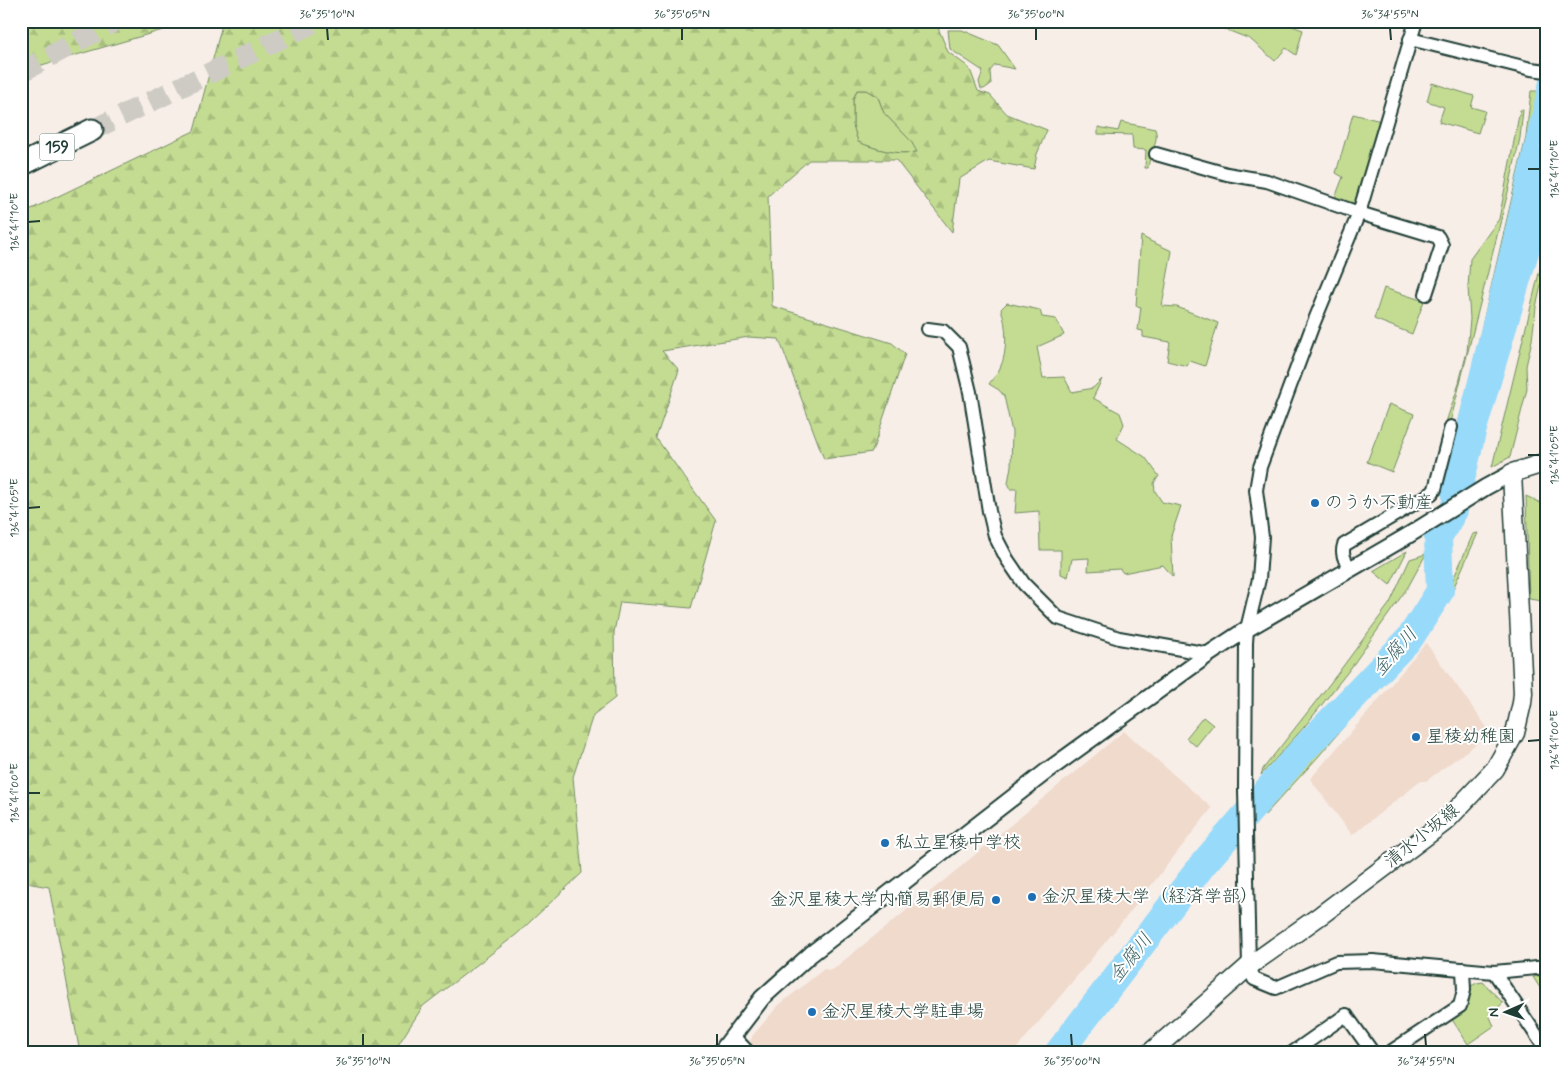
<svg xmlns="http://www.w3.org/2000/svg" width="1568" height="1074" font-family="Mynerve,'Klee One',sans-serif">
	<style>
		.built { fill: #efdacc }
		.green { fill: #c4dc92; stroke: #728c63 }
		.forest { fill: url(#forest-firs); stroke: #728c63; fill-rule: evenodd }
		.lines { fill: none; stroke-linecap: round; stroke-linejoin: round }
		.canal { stroke: #98dafa; stroke-width: 16 }
		.river { stroke: #98dafa; stroke-width: 28 }
		.trunk-tunnel { stroke: #cdcbc4; stroke-width: 21; stroke-dasharray: 21 11; stroke-linecap: butt }
		.minor-casing { stroke: #1f3d34; stroke-width: 16 }
		.tertiary-casing { stroke: #1f3d34; stroke-width: 19 }
		.secondary-casing { stroke: #1f3d34; stroke-width: 21 }
		.trunk-casing { stroke: #1f3d34; stroke-width: 25 }
		.minor { stroke: #fff; stroke-width: 12 }
		.tertiary { stroke: #fff; stroke-width: 15 }
		.secondary { stroke: #fff; stroke-width: 18 }
		.trunk { stroke: #fff; stroke-width: 21 }
		.ticks { fill: none; stroke: #1f3d34; stroke-width: 2 }
		.poi-dot { fill: #1f6fb2; stroke: #fff; stroke-width: 2 }
		.labels { text-anchor: middle; dominant-baseline: central; stroke-width: 4; stroke-linejoin: round; paint-order: stroke }
		.shield { fill: #fff; stroke: #627771; stroke-width: 1 }
		.shield-label { font-size: 16px; font-weight: bold; fill: #1f3d34 }
		.poi-label { font-size: 18px; fill: #1f3d34; stroke: #fff; text-anchor: start }
		.street-label { font-size: 18px; fill: #1f3d34; stroke: #fff }
		.water-label { font-size: 19px; font-style: italic; fill: #3d6466; stroke: #fff }
		.neatline { fill: none; stroke: #1f3d34; stroke-width: 2 }
		.ticks-label { font-size: 12px; text-anchor: middle; fill: #1f3d34 }
	</style>
	<defs>
		<pattern id="forest-firs" width="22" height="20" patternUnits="userSpaceOnUse" patternTransform="scale(1.25)"><rect width="22" height="20" fill="#c4dc92"/><path d="M5 1l3.5 6h-7zM16 11l3.5 6h-7z" fill="#a8be7e"/></pattern>
	</defs>
	<rect width="100%" height="100%" fill="#f8eee8"/>
	<filter id="ink" filterUnits="userSpaceOnUse"><feTurbulence type="fractalNoise" baseFrequency=".02" numOctaves="2"/><feDisplacementMap in="SourceGraphic" scale="10" xChannelSelector="R" yChannelSelector="G"/><feConvolveMatrix kernelMatrix="1 2 1 2 8 2 1 2 1" color-interpolation-filters="sRGB"/></filter>
	<g filter="url(#ink)">
		<g class="built">
			<path d="M 1426,643 L 1491,733 L 1426,781 L 1421,781 L 1352,835 L 1310,779 L 1364,717 Z"/>
			<path d="M 1124,731 L 1212,808 L 1127,916 L 1013,1053 L 758,1053 L 750,1042 L 753,1035 L 779,1005 L 824,969 L 832,970 L 947,878 Z"/>
		</g>
		<g class="green">
			<path d="M 1204,21 L 1293,21 L 1292,26 L 1303,30 L 1296,55 L 1286,48 L 1275,61 L 1250,39 Z"/>
			<path d="M 948,30 L 962,30 L 998,45 L 1015,69 L 995,65 L 990,71 L 991,84 L 984,89 L 981,89 L 979,82 L 983,71 L 950,49 Z"/>
			<path d="M 1432,83 L 1474,96 L 1471,107 L 1485,111 L 1478,133 L 1439,122 L 1444,107 L 1427,101 Z"/>
			<path d="M 857,90 L 866,90 L 878,97 L 884,113 L 911,141 L 918,152 C 896,155 878,150 858,142 L 853,126 L 853,99 Z"/>
			<path d="M 1531,91 L 1541,91 L 1500,275 L 1448,492 L 1440,495 L 1472,369 L 1526,137 Z"/>
			<path d="M 1520,110 L 1523,110 L 1520,138 L 1509,188 L 1450,423 L 1446,422 L 1457,390 L 1467,352 L 1470,319 L 1468,287 L 1470,259 L 1499,219 Z"/>
			<path d="M 1353,114 L 1381,121 L 1357,201 L 1351,204 L 1335,198 L 1343,177 L 1336,173 Z"/>
			<path d="M 1121,122 L 1155,129 C 1160,140 1149,155 1148,168 L 1145,168 L 1146,150 L 1133,149 L 1132,135 L 1098,134 L 1098,127 L 1118,131 Z"/>
			<path d="M 1141,236 L 1150,241 L 1172,251 L 1162,306 L 1177,307 L 1218,323 L 1205,366 L 1190,361 L 1187,366 L 1167,361 L 1170,342 L 1143,337 L 1143,331 L 1138,330 L 1141,307 L 1136,306 Z"/>
			<path d="M 1547,240 L 1547,260 L 1536,307 L 1532,340 L 1526,366 L 1527,389 L 1510,457 L 1492,467 Z"/>
			<path d="M 1384,288 L 1424,301 L 1412,334 L 1374,319 Z"/>
			<path d="M 1007,303 L 1040,310 L 1042,317 L 1056,319 L 1064,335 L 1037,347 L 1043,378 L 1064,377 L 1072,392 L 1093,388 L 1102,379 L 1093,398 L 1120,413 L 1124,424 L 1117,439 L 1145,457 L 1159,476 L 1154,483 L 1155,491 L 1162,502 L 1181,506 L 1171,536 L 1173,577 L 1163,565 L 1123,573 L 1120,569 L 1088,571 L 1089,558 L 1072,559 L 1068,577 L 1061,574 L 1061,550 L 1040,550 L 1039,511 L 1015,513 L 1017,489 L 1011,489 L 1008,483 L 1011,466 L 1012,432 L 1004,396 L 999,390 L 989,384 C 992,379 998,374 1000,368 C 1008,352 1007,325 1001,309 Z"/>
			<path d="M 1389,404 L 1414,414 L 1392,472 L 1367,462 Z"/>
			<path d="M 1526,496 L 1547,506 L 1547,552 L 1544,552 L 1544,593 L 1542,601 L 1547,603 L 1547,609 L 1541,607 L 1542,601 L 1529,599 Z"/>
			<path d="M 1478,533 L 1449,598 L 1437,616 L 1318,757 L 1264,816 L 1264,812 L 1429,619 L 1448,591 L 1473,534 Z"/>
			<path d="M 1407,551 L 1390,585 L 1373,571 Z"/>
			<path d="M 1426,554 L 1408,587 L 1350,669 L 1305,726 L 1261,775 L 1263,769 L 1335,677 L 1390,603 L 1410,559 Z"/>
			<path d="M 1203,717 L 1213,725 L 1196,746 L 1186,738 Z"/>
			<path d="M 1547,975 L 1547,999 L 1533,977 Z"/>
			<path d="M 1483,982 L 1503,1003 L 1489,1015 L 1494,1026 L 1468,1044 L 1451,1018 L 1467,1005 L 1471,986 L 1477,983 Z"/>
		</g>
		<g class="forest">
			<path d="M 21,21 L 194,21 L 21,71 Z"/>
			<path d="M 223,21 L 934,21 L 936,23 L 948,52 L 967,66 L 971,72 L 978,91 L 990,95 L 1007,114 L 1047,130 L 1037,154 L 1034,169 L 989,161 L 959,179 L 952,232 L 896,160 L 809,160 L 768,196 L 772,306 L 892,343 L 905,354 L 872,452 L 824,459 L 779,339 L 749,337 L 662,351 L 679,370 L 656,438 L 716,521 L 691,608 L 620,602 L 614,632 L 615,698 L 593,715 L 573,777 L 582,873 L 517,934 L 423,1006 L 393,1053 L 80,1053 L 49,887 L 21,882 L 21,214 L 194,131 ZM 857,90 L 866,90 L 878,97 L 884,113 L 911,141 L 917,152 C 896,155 878,150 858,142 L 853,125 L 853,99 Z"/>
		</g>
		<g class="lines">
			<path class="canal" d="M 1454,510 L 1449,491 L 1510,243 L 1547,82"/>
			<path class="river" d="M 1058,1053 L 1204,863 L 1299,754 L 1410,638 L 1440,591 L 1438,537 L 1454,510 L 1472,432 L 1532,228 L 1547,160"/>
			<g class="trunk-tunnel">
				<path d="M 21,72 L 115,21"/>
				<path d="M 92,130 L 317,21"/>
			</g>
			<defs>
				<g id="minor">
					<path d="M 1416,21 L 1359,213 L 1312,327 L 1260,467 L 1256,490 L 1262,537 L 1259,579 L 1247,629 L 1246,643 L 1245,790 L 1249,966 L 1254,979 L 1276,988 L 1336,962 L 1373,961 L 1494,972 L 1547,967"/>
					<path d="M 1410,39 L 1531,69 L 1547,71"/>
					<path d="M 1156,154 L 1227,174 L 1267,181 L 1359,213 L 1438,237 L 1442,245 L 1426,294"/>
					<path d="M 928,329 L 943,331 L 959,347 L 970,392 L 989,511 L 995,536 L 1007,559 L 1024,584 L 1058,618 L 1119,638 L 1209,654"/>
					<path d="M 1350,569 C 1345,560 1341,554 1344,545 L 1432,493 L 1435,489 L 1451,427"/>
					<path d="M 1494,972 L 1547,1051"/>
					<path d="M 732,1035 L 749,1053"/>
					<path d="M 1292,1053 L 1346,1015 L 1373,1053"/>
					<path d="M 1389,1053 L 1460,1006 L 1464,990 L 1463,969"/>
				</g>
				<path id="tertiary" d="M 720,1053 L 762,998 L 811,954 L 1047,771 L 1209,654 L 1247,629 L 1404,538 L 1486,487 L 1512,473"/>
				<path id="secondary" d="M 1150,1053 L 1249,966 L 1321,915 L 1446,821 L 1495,769 L 1515,733 L 1522,703 L 1523,693 L 1512,473 L 1547,462"/>
				<path id="trunk" d="M 21,165 L 92,130"/>
			</defs>
			<use href="#minor" class="minor-casing"/>
			<use href="#tertiary" class="tertiary-casing"/>
			<use href="#secondary" class="secondary-casing"/>
			<use href="#trunk" class="trunk-casing"/>
			<use href="#minor" class="minor"/>
			<use href="#tertiary" class="tertiary"/>
			<use href="#secondary" class="secondary"/>
			<use href="#trunk" class="trunk"/>
		</g>
	</g>
	<path class="ticks" d="M 327,28 L 328,40M 682,28 L 682,40M 1036,28 L 1036,40M 1390,28 L 1391,40M 1528,169 L 1540,169M 28,222 L 40,221M 1528,455 L 1540,455M 28,508 L 40,507M 1528,741 L 1540,740M 28,793 L 40,793M 363,1034 L 363,1046M 717,1034 L 717,1046M 1071,1034 L 1072,1046M 1425,1034 L 1426,1046"/>
	<g class="poi-dot">
		<circle cx="1315" cy="503" r="5"/>
		<circle cx="1416" cy="737" r="5"/>
		<circle cx="885" cy="843" r="5"/>
		<circle cx="1032" cy="897" r="5"/>
		<circle cx="996" cy="900" r="5"/>
		<circle cx="812" cy="1012" r="5"/>
	</g>
	<g class="labels">
		<rect class="shield" x="39.5" y="133.5" width="35" height="27" rx="4"/>
		<g class="shield-label">
			<text x="57" y="147">159</text>
		</g>
		<g class="poi-label">
			<text x="1325" y="503">のうか不動産</text>
			<text x="1426" y="737">星稜幼稚園</text>
			<text x="895" y="843">私立星稜中学校</text>
			<text x="1042" y="897">金沢星稜大学（経済学部）</text>
			<text x="986" y="900" text-anchor="end">金沢星稜大学内簡易郵便局</text>
			<text x="822" y="1012">金沢星稜大学駐車場</text>
		</g>
		<g class="street-label">
			<text transform="translate(1422 836) rotate(-39)">清水小坂線</text>
		</g>
		<g class="water-label">
			<text transform="translate(1395 652) rotate(-49)">金腐川</text>
			<text transform="translate(1131 958) rotate(-52)">金腐川</text>
		</g>
	</g>
	<rect width="1568" height="1074" fill="none" stroke="#fff" stroke-width="55"/>
	<g transform="translate(1506 1012) rotate(268)" stroke="#ffffff" stroke-width="4" paint-order="stroke">
	<path d="M0-4L9 19L0 12L-9 19Z" fill="#1f3d34"/>
	<text y="-8" font-size="14" font-weight="bold" text-anchor="middle" fill="#1f3d34">N</text>
	</g>
	<rect x="28" y="28" width="1512" height="1018" class="neatline"/>
	<g class="ticks-label">
		<text x="327" y="18">36°35'10"N</text>
		<text x="682" y="18">36°35'05"N</text>
		<text x="1036" y="18">36°35'00"N</text>
		<text x="1390" y="18">36°34'55"N</text>
		<text transform="translate(1554 169) rotate(-90)" y="4">136°41'10"E</text>
		<text transform="translate(14 222) rotate(-90)" y="4">136°41'10"E</text>
		<text transform="translate(1554 455) rotate(-90)" y="4">136°41'05"E</text>
		<text transform="translate(14 508) rotate(-90)" y="4">136°41'05"E</text>
		<text transform="translate(1554 740) rotate(-90)" y="4">136°41'00"E</text>
		<text transform="translate(14 793) rotate(-90)" y="4">136°41'00"E</text>
		<text x="363" y="1065">36°35'10"N</text>
		<text x="717" y="1065">36°35'05"N</text>
		<text x="1072" y="1065">36°35'00"N</text>
		<text x="1426" y="1065">36°34'55"N</text>
	</g>
</svg>
